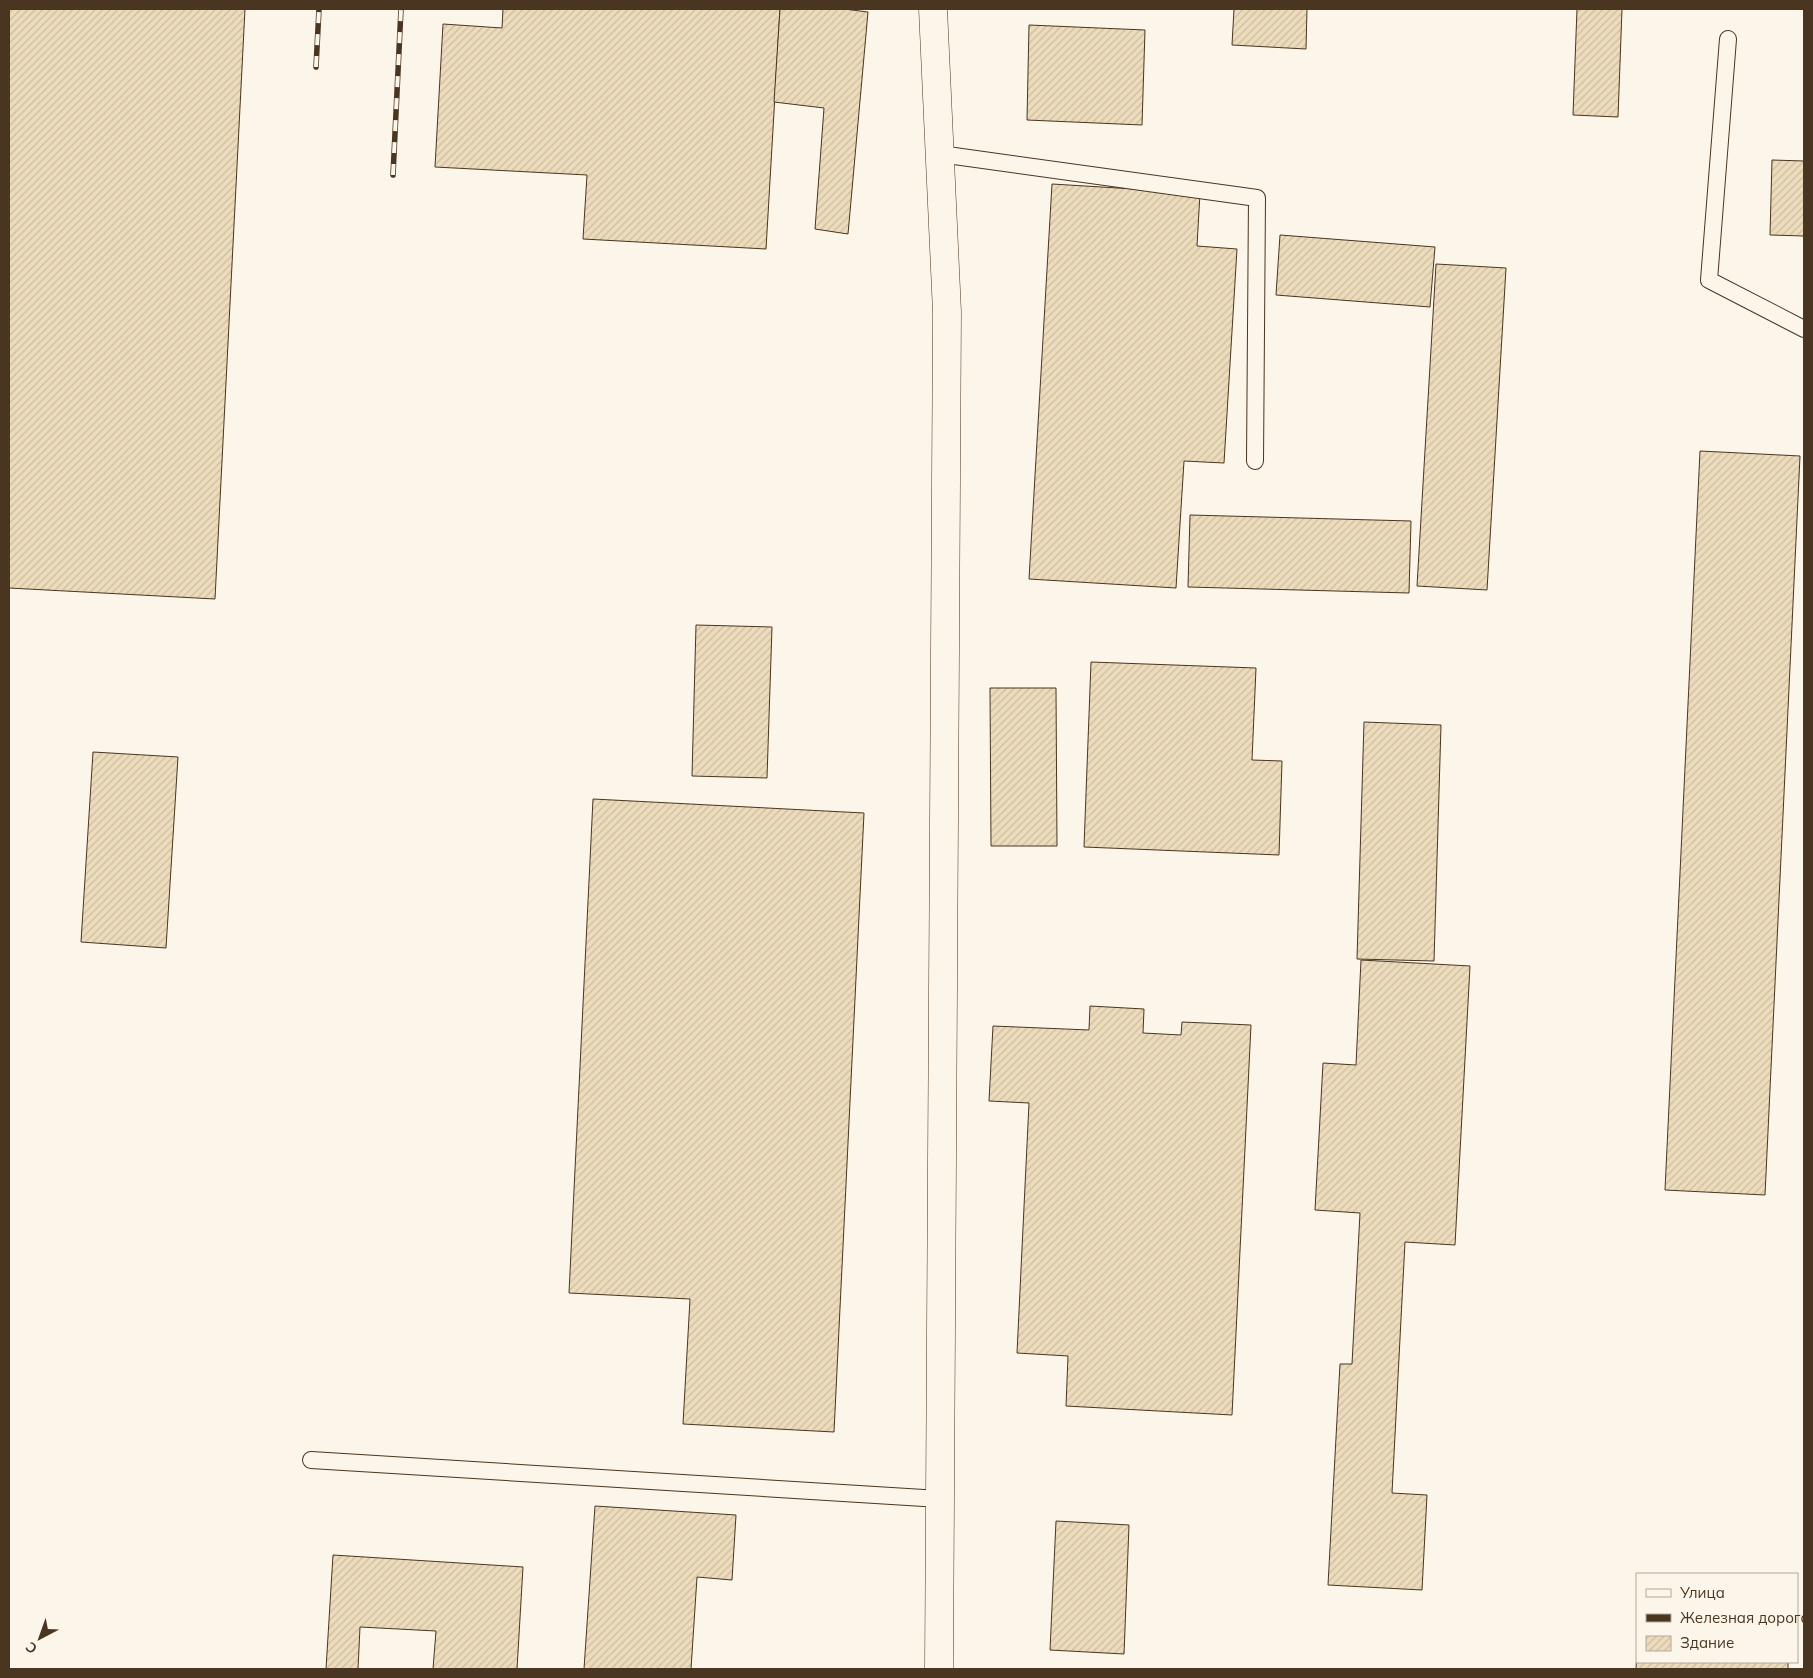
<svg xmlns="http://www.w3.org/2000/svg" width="1813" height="1678" font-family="Mulish,sans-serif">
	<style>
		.building { fill: url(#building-hatch); stroke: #4a3520 }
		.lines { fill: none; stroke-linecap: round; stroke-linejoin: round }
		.lane-casing { stroke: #4a3520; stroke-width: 18 }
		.street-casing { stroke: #4a3520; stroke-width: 29 }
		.lane { stroke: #fbf6e9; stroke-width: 16 }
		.street { stroke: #fbf6e9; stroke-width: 28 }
		.rail-casing { stroke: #4a3520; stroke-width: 5.5 }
		.rail { stroke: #fbf6e9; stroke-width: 4; stroke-dasharray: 11; stroke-linecap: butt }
	</style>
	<defs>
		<pattern id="building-hatch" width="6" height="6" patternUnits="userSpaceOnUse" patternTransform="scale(1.25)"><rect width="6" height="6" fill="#ecdcbc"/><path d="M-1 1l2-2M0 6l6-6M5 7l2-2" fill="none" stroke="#ccbda1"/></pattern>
	</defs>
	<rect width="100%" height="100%" fill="#fbf6e9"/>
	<g class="building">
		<path d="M 9,9 L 245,9 L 215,599 L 9,588 Z"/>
		<path d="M 503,9 L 780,9 L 766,249 L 583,239 L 587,175 L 435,167 L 443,24 L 502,28 Z"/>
		<path d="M 780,9 L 844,9 L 868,12 L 848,234 L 815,229 L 824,108 L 774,102 Z"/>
		<path d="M 1234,9 L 1307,9 L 1306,49 L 1232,45 Z"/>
		<path d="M 1577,9 L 1622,9 L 1618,117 L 1573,115 Z"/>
		<path d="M 1029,25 L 1145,30 L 1142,125 L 1027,120 Z"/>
		<path d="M 1772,160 L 1804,161 L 1804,236 L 1770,235 Z"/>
		<path d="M 1052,184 L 1200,193 L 1197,246 L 1237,249 L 1224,463 L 1184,461 L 1176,588 L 1029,579 Z"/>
		<path d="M 1280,235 L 1435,247 L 1430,307 L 1276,295 Z"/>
		<path d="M 1436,264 L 1506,268 L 1487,590 L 1417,586 Z"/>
		<path d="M 1700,451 L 1800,456 L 1765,1195 L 1665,1190 Z"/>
		<path d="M 1190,515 L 1411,521 L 1409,593 L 1188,587 Z"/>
		<path d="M 696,625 L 772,627 L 767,778 L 692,776 Z"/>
		<path d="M 1091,662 L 1256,668 L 1252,760 L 1282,761 L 1279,855 L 1084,847 Z"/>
		<path d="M 990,688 L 1056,688 L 1057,846 L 991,846 Z"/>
		<path d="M 1364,722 L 1441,725 L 1434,961 L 1357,959 Z"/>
		<path d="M 93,752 L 178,757 L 166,948 L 81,942 Z"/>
		<path d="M 593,799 L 864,813 L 834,1432 L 683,1424 L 690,1299 L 569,1293 Z"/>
		<path d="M 1361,960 L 1470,966 L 1455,1245 L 1405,1242 L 1392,1493 L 1427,1495 L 1422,1590 L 1328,1585 L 1340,1364 L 1352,1364 L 1360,1213 L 1315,1210 L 1323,1063 L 1356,1065 Z"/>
		<path d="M 1090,1006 L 1144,1009 L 1143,1033 L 1181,1035 L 1182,1022 L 1251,1025 L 1232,1415 L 1066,1406 L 1068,1356 L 1017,1353 L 1029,1103 L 989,1101 L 993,1026 L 1089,1030 Z"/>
		<path d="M 595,1506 L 736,1515 L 732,1580 L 697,1577 L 691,1669 L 584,1669 Z"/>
		<path d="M 1056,1521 L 1129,1525 L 1124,1654 L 1050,1650 Z"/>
		<path d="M 333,1555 L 523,1567 L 517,1669 L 433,1669 L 436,1631 L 360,1627 L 358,1669 L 326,1669 Z"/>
		<path d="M 1637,1651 L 1637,1662 L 1788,1662 L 1788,1669 L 1636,1669 Z"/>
	</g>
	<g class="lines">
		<defs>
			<g id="lane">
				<path d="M 1728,39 L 1709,280 L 1804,329"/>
				<path d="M 940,154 L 1257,198 L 1255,461"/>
				<path d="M 311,1460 L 940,1499"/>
			</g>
			<path id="street" d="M 933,9 L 947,312 L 939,1669"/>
		</defs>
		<use href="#lane" class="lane-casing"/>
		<use href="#street" class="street-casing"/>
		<use href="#lane" class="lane"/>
		<use href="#street" class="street"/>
		<defs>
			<g id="rail">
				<path d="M 316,67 L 319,9"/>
				<path d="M 393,175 L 401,9"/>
			</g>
		</defs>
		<use href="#rail" class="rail-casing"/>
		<use href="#rail" class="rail"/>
	</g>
	<rect width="1813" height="1678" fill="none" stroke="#4a3520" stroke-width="20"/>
	<rect x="1636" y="1573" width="162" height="90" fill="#fbf6e9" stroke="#b4a999"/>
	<rect x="1646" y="1589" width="25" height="8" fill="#fbf6e9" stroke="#b4a999"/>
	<text x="1680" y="1598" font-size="15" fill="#4a3520">Улица</text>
	<rect x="1646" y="1614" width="25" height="8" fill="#4a3520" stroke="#b4a999"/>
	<text x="1680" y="1623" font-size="15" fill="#4a3520">Железная дорога</text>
	<rect x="1646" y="1636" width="25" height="15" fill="url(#building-hatch)" stroke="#b4a999"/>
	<text x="1680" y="1648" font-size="15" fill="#4a3520">Здание</text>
	<g transform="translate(40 1638) rotate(221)" stroke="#fbf6e9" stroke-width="4" paint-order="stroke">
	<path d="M0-4L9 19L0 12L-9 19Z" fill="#4a3520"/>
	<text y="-8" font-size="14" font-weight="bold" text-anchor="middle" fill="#4a3520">С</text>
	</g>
</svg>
